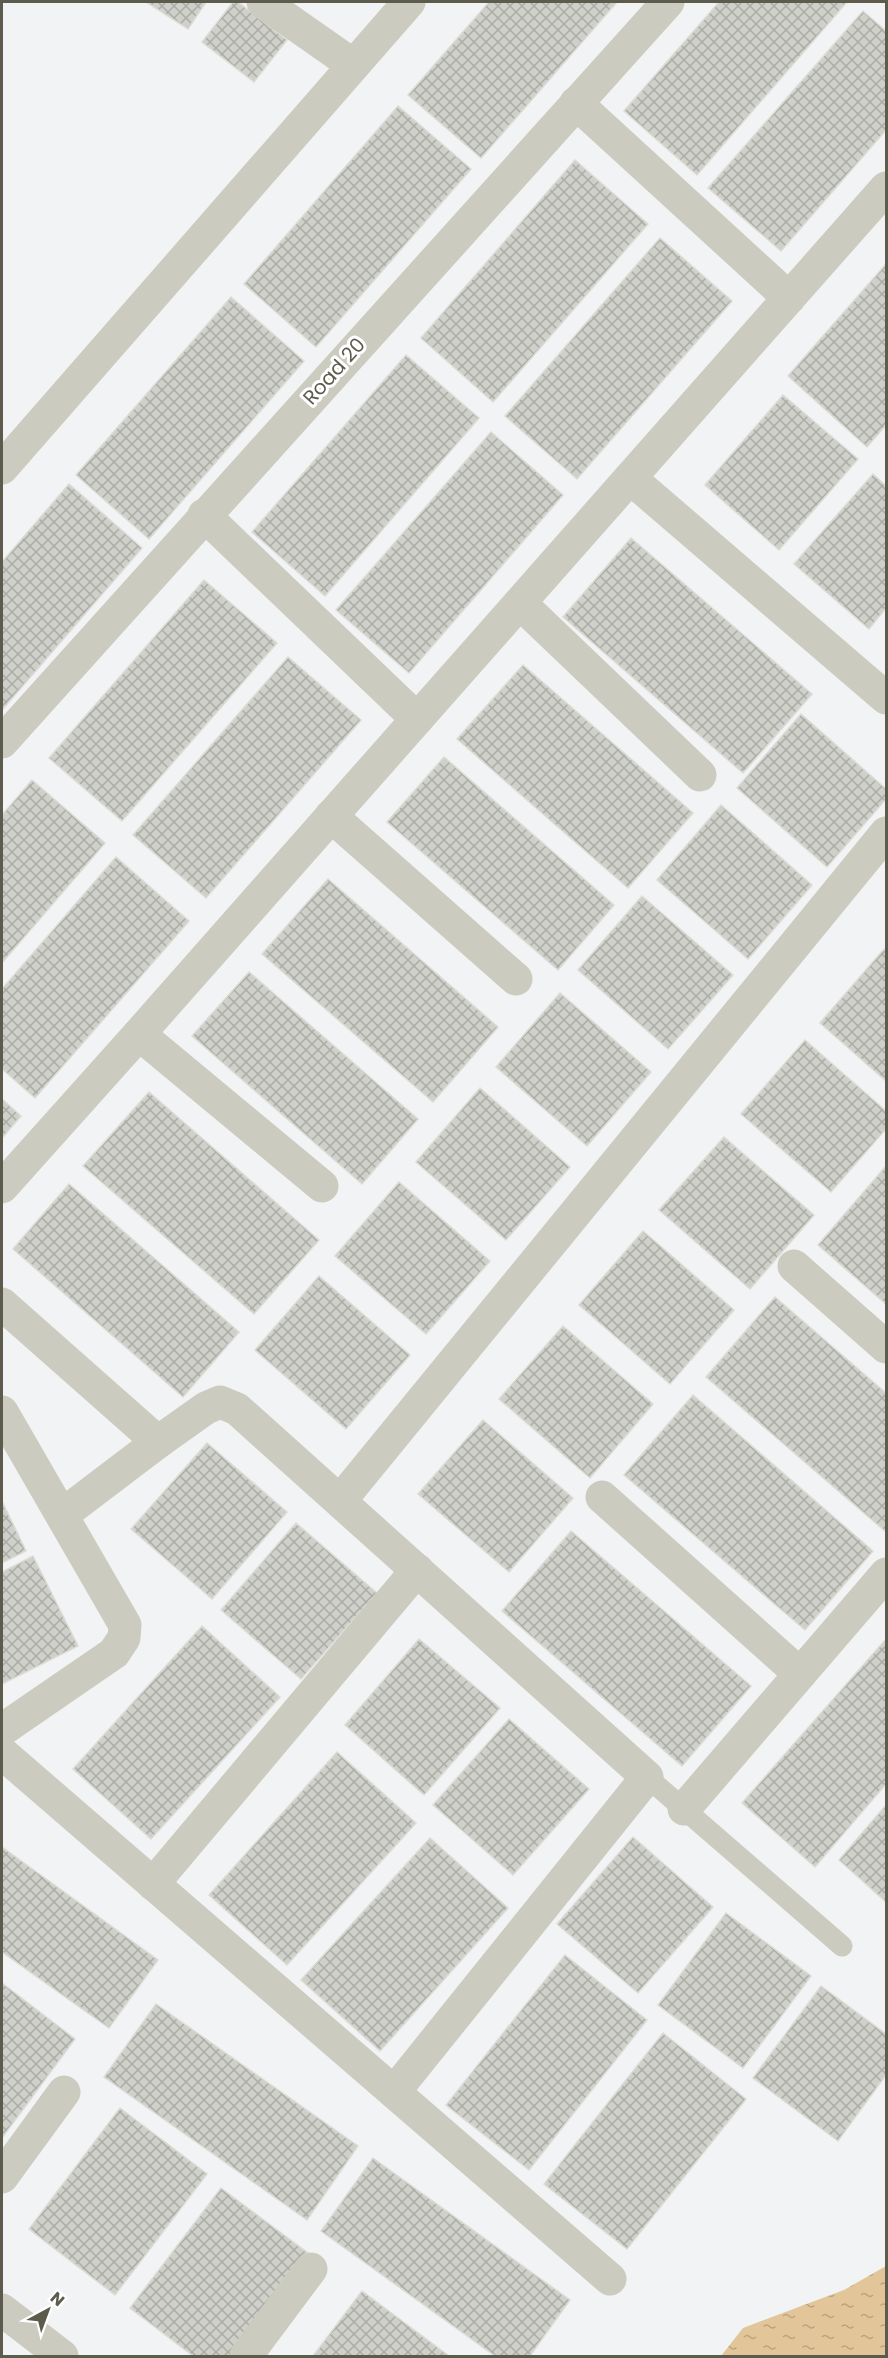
<svg xmlns="http://www.w3.org/2000/svg" width="888" height="2358" font-family="Poppins,sans-serif">
	<style>
		.water { fill: url(#water-ripples) }
		.building { fill: url(#building-cross-hatch); stroke: #dbdcd6; stroke-width: 1.5 }
		.lines { fill: none; stroke-linecap: round; stroke-linejoin: round }
		.service { stroke: #cccbbf; stroke-width: 21 }
		.minor { stroke: #cccbbf; stroke-width: 33 }
		.labels { text-anchor: middle; dominant-baseline: central; stroke-width: 6; stroke-linejoin: round; paint-order: stroke }
		.street-label { font-size: 20px; fill: #5d5b4c; stroke: #fff }
	</style>
	<defs>
		<pattern id="water-ripples" width="26" height="14" patternUnits="userSpaceOnUse" patternTransform="scale(1.5)"><rect width="26" height="14" fill="#e2c699"/><path d="M2 4q2-2 4 0t4 0M15 11q2-2 4 0t4 0" fill="none" stroke="#baa47f"/></pattern>
		<pattern id="building-cross-hatch" width="8" height="8" patternUnits="userSpaceOnUse" patternTransform="scale(1.5)"><rect width="8" height="8" fill="#cfd0c9"/><path d="M0 0l8 8M0 8l8-8" fill="none" stroke="#abaca5"/></pattern>
	</defs>
	<rect width="100%" height="100%" fill="#f2f3f4"/>
	<path class="water" d="M 886,2266 L 886,2356 L 721,2356 L 743,2328 L 844,2290 Z"/>
	<g class="building">
		<path d="M 146,2 L 206,2 L 188,29 Z"/>
		<path d="M 233,2 L 238,2 L 287,40 L 254,82 L 202,42 Z"/>
		<path d="M 489,2 L 617,2 L 481,158 L 408,95 Z"/>
		<path d="M 719,2 L 847,2 L 697,175 L 624,111 Z"/>
		<path d="M 863,11 L 886,31 L 886,130 L 781,251 L 708,188 Z"/>
		<path d="M 398,106 L 471,169 L 316,347 L 244,284 Z"/>
		<path d="M 575,160 L 648,224 L 493,402 L 421,338 Z"/>
		<path d="M 660,238 L 732,301 L 577,479 L 505,416 Z"/>
		<path d="M 886,264 L 886,425 L 867,447 L 788,376 Z"/>
		<path d="M 231,297 L 304,361 L 149,539 L 76,475 Z"/>
		<path d="M 406,355 L 479,418 L 325,596 L 252,532 Z"/>
		<path d="M 783,395 L 858,459 L 779,550 L 705,485 Z"/>
		<path d="M 491,432 L 563,495 L 409,673 L 336,610 Z"/>
		<path d="M 873,474 L 886,486 L 886,608 L 869,629 L 794,564 Z"/>
		<path d="M 69,484 L 142,548 L 2,710 L 2,562 Z"/>
		<path d="M 631,538 L 812,694 L 743,773 L 563,617 Z"/>
		<path d="M 204,580 L 277,643 L 122,821 L 49,758 Z"/>
		<path d="M 288,657 L 361,720 L 206,898 L 133,835 Z"/>
		<path d="M 523,665 L 693,813 L 628,888 L 457,739 Z"/>
		<path d="M 801,714 L 886,789 L 886,799 L 827,867 L 737,788 Z"/>
		<path d="M 444,757 L 614,905 L 558,970 L 387,822 Z"/>
		<path d="M 32,780 L 105,843 L 2,963 L 2,815 Z"/>
		<path d="M 721,805 L 812,885 L 748,959 L 657,880 Z"/>
		<path d="M 116,857 L 189,921 L 35,1098 L 2,1069 L 2,989 Z"/>
		<path d="M 328,879 L 498,1027 L 433,1102 L 262,954 Z"/>
		<path d="M 642,896 L 733,975 L 668,1049 L 578,970 Z"/>
		<path d="M 884,949 L 886,951 L 886,1081 L 820,1023 Z"/>
		<path d="M 249,972 L 418,1119 L 362,1184 L 192,1036 Z"/>
		<path d="M 560,993 L 651,1072 L 587,1146 L 496,1067 Z"/>
		<path d="M 805,1040 L 886,1111 L 886,1129 L 831,1192 L 741,1114 Z"/>
		<path d="M 480,1088 L 570,1167 L 506,1240 L 416,1162 Z"/>
		<path d="M 149,1092 L 319,1240 L 254,1314 L 83,1166 Z"/>
		<path d="M 2,1099 L 21,1116 L 2,1138 Z"/>
		<path d="M 724,1137 L 814,1215 L 750,1289 L 659,1210 Z"/>
		<path d="M 886,1166 L 886,1304 L 818,1245 Z"/>
		<path d="M 399,1182 L 490,1261 L 426,1334 L 335,1256 Z"/>
		<path d="M 69,1184 L 239,1332 L 183,1397 L 13,1249 Z"/>
		<path d="M 643,1231 L 734,1310 L 670,1384 L 579,1305 Z"/>
		<path d="M 319,1276 L 410,1355 L 346,1429 L 255,1350 Z"/>
		<path d="M 775,1297 L 886,1393 L 886,1532 L 706,1377 Z"/>
		<path d="M 563,1326 L 653,1404 L 590,1478 L 499,1399 Z"/>
		<path d="M 693,1395 L 873,1551 L 805,1630 L 624,1475 Z"/>
		<path d="M 483,1420 L 573,1498 L 509,1572 L 418,1494 Z"/>
		<path d="M 207,1443 L 287,1512 L 212,1599 L 131,1529 Z"/>
		<path d="M 2,1501 L 26,1551 L 2,1563 Z"/>
		<path d="M 296,1523 L 377,1593 L 301,1679 L 221,1610 Z"/>
		<path d="M 571,1531 L 751,1686 L 682,1766 L 502,1611 Z"/>
		<path d="M 33,1556 L 78,1646 L 2,1684 L 2,1572 Z"/>
		<path d="M 202,1626 L 280,1697 L 151,1839 L 73,1769 Z"/>
		<path d="M 419,1639 L 500,1708 L 424,1795 L 345,1725 Z"/>
		<path d="M 886,1639 L 886,1784 L 815,1867 L 742,1803 Z"/>
		<path d="M 509,1719 L 589,1789 L 513,1875 L 433,1805 Z"/>
		<path d="M 337,1752 L 416,1823 L 287,1965 L 209,1895 Z"/>
		<path d="M 886,1805 L 886,1902 L 839,1860 Z"/>
		<path d="M 633,1837 L 713,1907 L 638,1993 L 557,1924 Z"/>
		<path d="M 430,1838 L 508,1908 L 380,2051 L 301,1980 Z"/>
		<path d="M 2,1847 L 158,1960 L 109,2028 L 2,1952 Z"/>
		<path d="M 726,1913 L 811,1976 L 743,2068 L 658,2005 Z"/>
		<path d="M 565,1955 L 647,2020 L 529,2170 L 446,2105 Z"/>
		<path d="M 2,1983 L 75,2039 L 2,2138 Z"/>
		<path d="M 821,1986 L 886,2034 L 886,2075 L 838,2141 L 753,2078 Z"/>
		<path d="M 156,2004 L 358,2146 L 307,2220 L 104,2077 Z"/>
		<path d="M 663,2033 L 746,2099 L 627,2249 L 544,2184 Z"/>
		<path d="M 120,2108 L 207,2174 L 115,2295 L 29,2229 Z"/>
		<path d="M 373,2158 L 570,2300 L 530,2356 L 495,2356 L 321,2231 Z"/>
		<path d="M 221,2188 L 308,2253 L 230,2356 L 193,2356 L 130,2308 Z"/>
		<path d="M 362,2291 L 449,2356 L 313,2356 Z"/>
	</g>
	<g class="lines">
		<path class="service" d="M 647,1777 L 842,1946"/>
		<g class="minor">
			<path d="M 263,2 L 353,65"/>
			<path d="M 576,103 L 789,298"/>
			<path d="M 2,468 L 409,2"/>
			<path d="M 630,478 L 886,698"/>
			<path d="M 204,515 L 417,719"/>
			<path d="M 520,603 L 700,775"/>
			<path d="M 2,742 L 668,2"/>
			<path d="M 331,816 L 516,979"/>
			<path d="M 139,1034 L 322,1186"/>
			<path d="M 2,1187 L 139,1034 L 886,188"/>
			<path d="M 794,1266 L 886,1347"/>
			<path d="M 2,1304 L 158,1442"/>
			<path d="M 2,1412 L 125,1625 L 124,1638 L 114,1653 L 2,1730"/>
			<path d="M 602,1497 L 800,1674"/>
			<path d="M 340,1501 L 886,833"/>
			<path d="M 62,1515 L 158,1442 L 206,1408 L 220,1402 L 237,1409 L 647,1777 L 394,2092"/>
			<path d="M 2,1753 L 610,2279"/>
			<path d="M 684,1809 L 886,1574"/>
			<path d="M 153,1884 L 417,1570"/>
			<path d="M 2,2177 L 64,2092"/>
			<path d="M 2,2310 L 62,2356"/>
			<path d="M 246,2356 L 311,2269"/>
		</g>
	</g>
	<g class="labels">
		<g class="street-label">
			<text transform="translate(334 371) rotate(-48)">Road 20</text>
		</g>
	</g>
	<rect width="888" height="2358" fill="none" stroke="#5d5b4c" stroke-width="6"/>
	<g transform="translate(48 2310) rotate(41)" stroke="#ffffff" stroke-width="4.5" paint-order="stroke">
	<path d="M0-4.5L10 22L0 15L-10 22Z" fill="#5d5b4c"/>
	<text y="-9" font-size="16" font-weight="bold" text-anchor="middle" fill="#5d5b4c">N</text>
	</g>
</svg>
